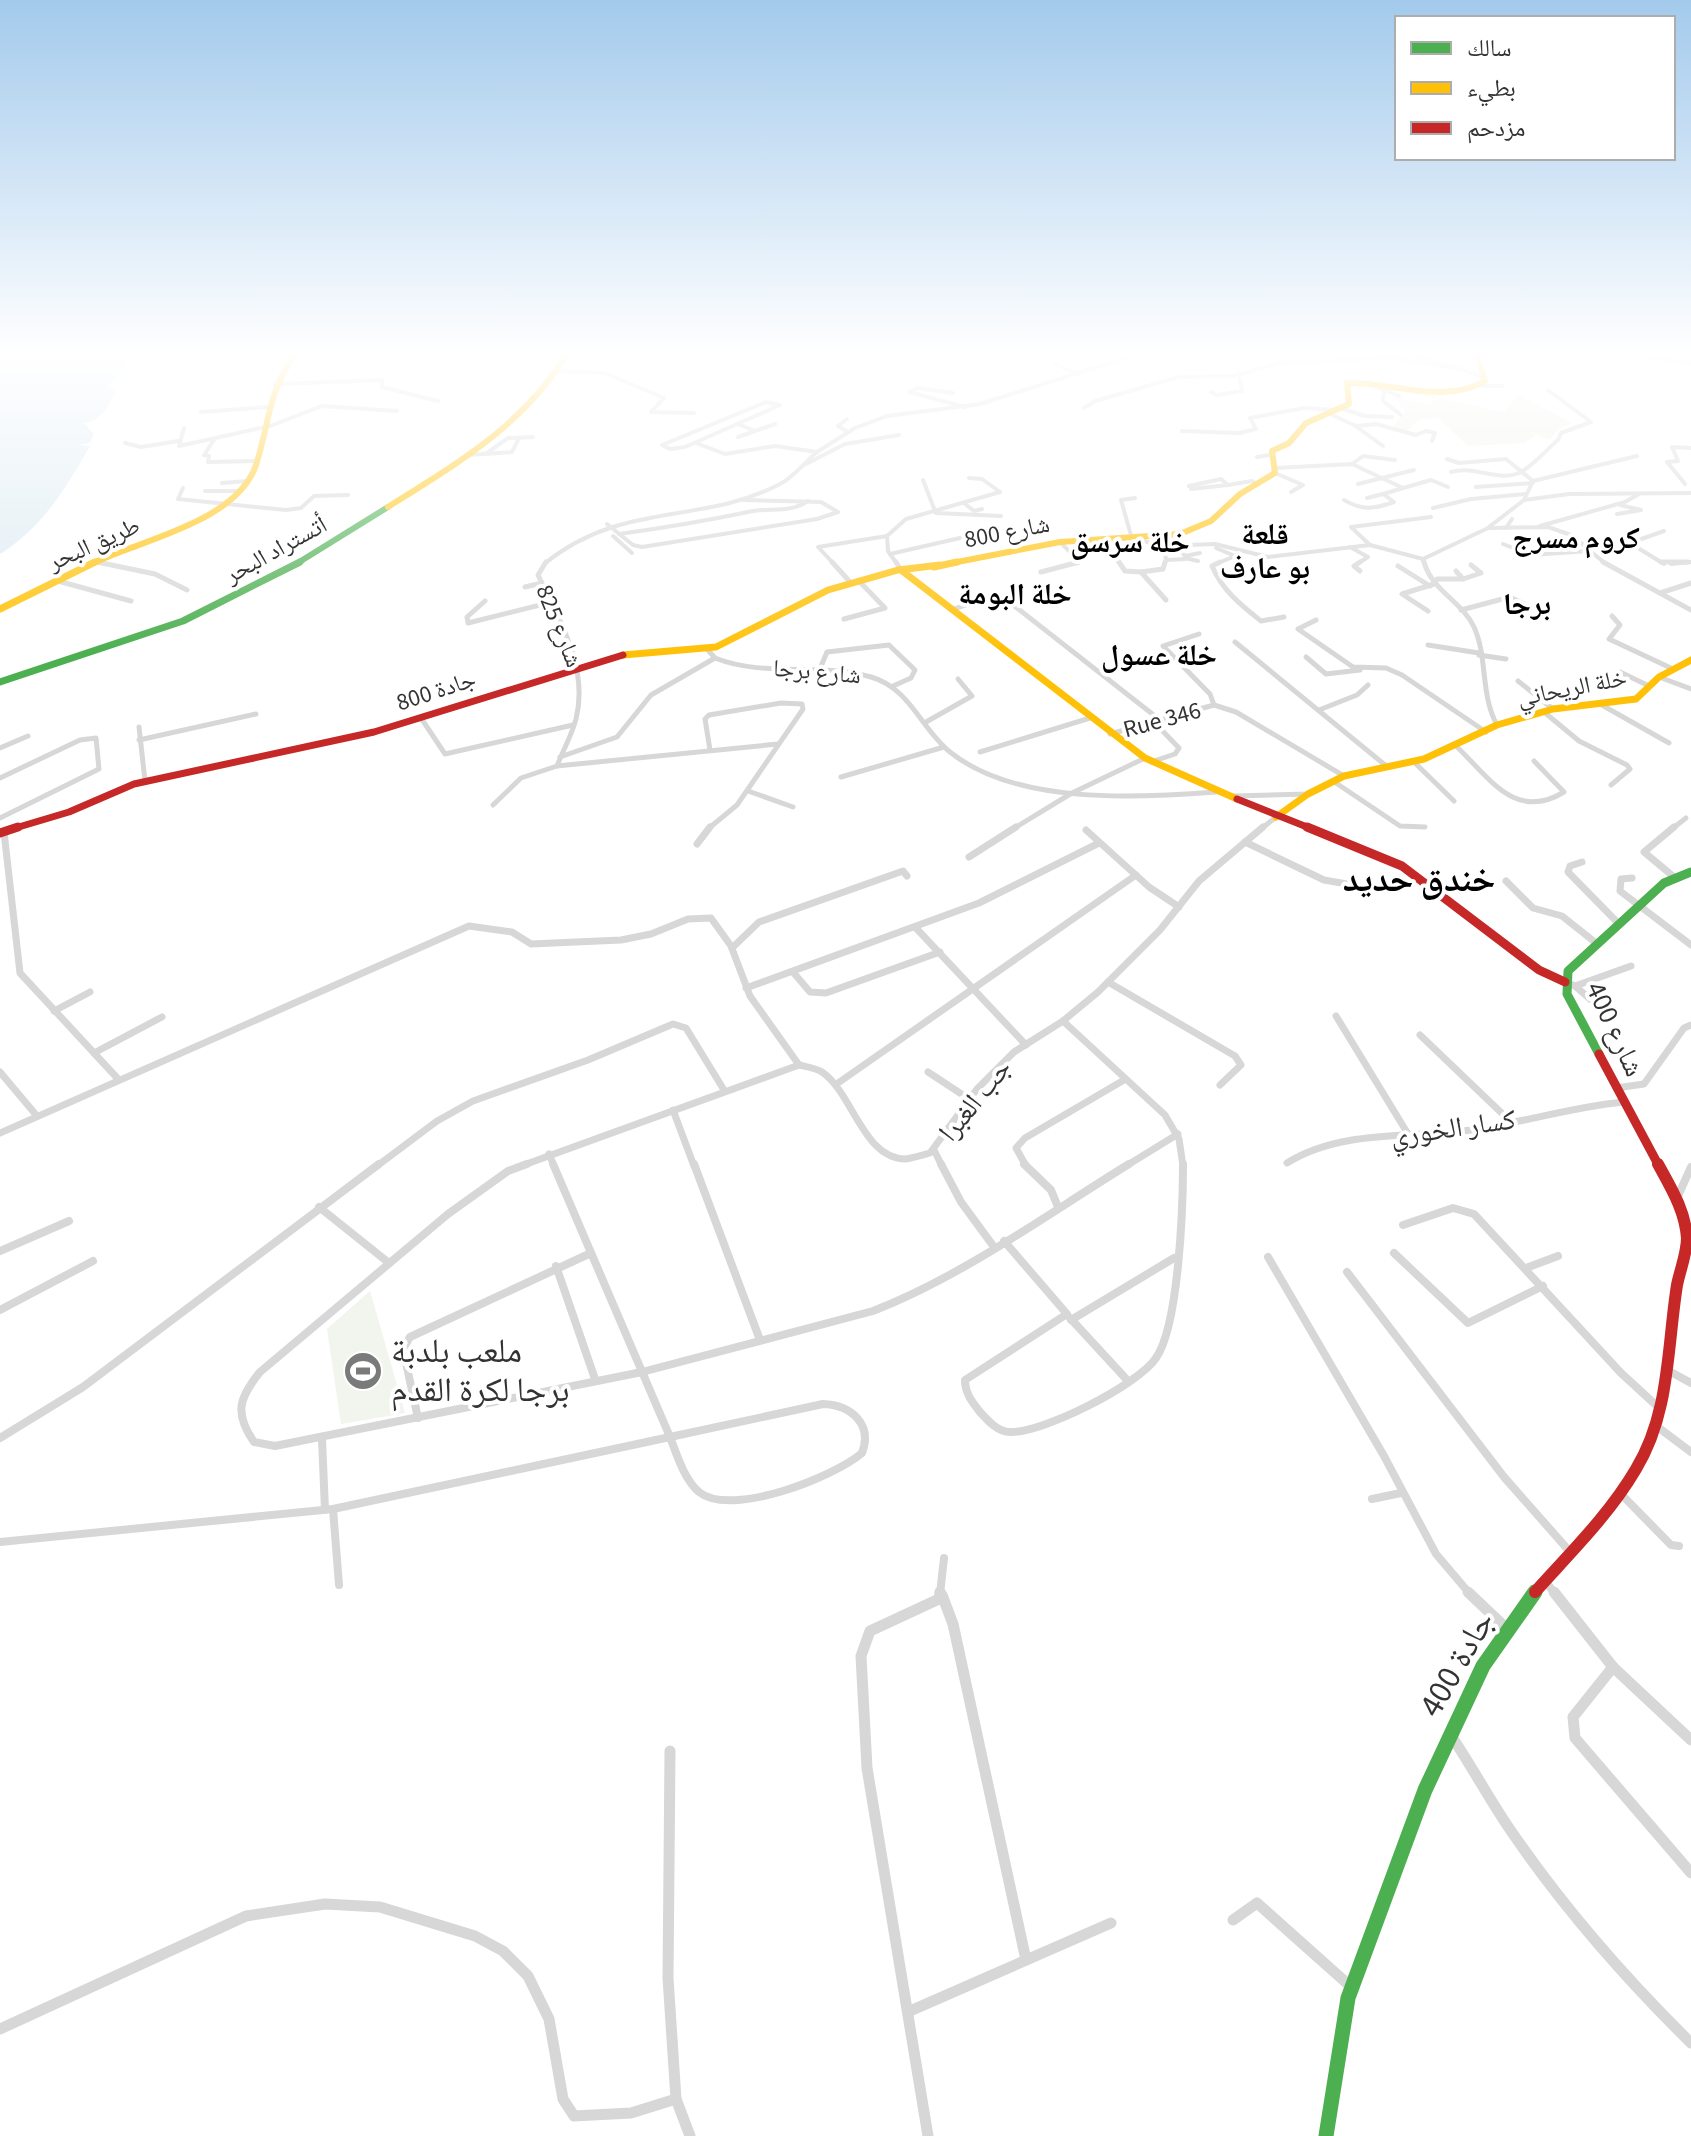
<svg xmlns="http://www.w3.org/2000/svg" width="1691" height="2136" font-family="'Source Sans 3','Noto Naskh Arabic',sans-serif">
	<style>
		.green { fill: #f1f5ed }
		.water { fill: #ddebf3 }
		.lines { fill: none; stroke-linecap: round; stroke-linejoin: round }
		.street-far4 { stroke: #d7d7d7; stroke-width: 4 }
		.street-far3 { stroke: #d7d7d7; stroke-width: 5 }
		.street-far2 { stroke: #d7d7d7; stroke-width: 7 }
		.street-far1 { stroke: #d7d7d7; stroke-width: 8 }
		.street { stroke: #d7d7d7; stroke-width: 11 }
		.fast-far3 { stroke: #4caf50; stroke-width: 6 }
		.fast-far2 { stroke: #4caf50; stroke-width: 7 }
		.fast-far1 { stroke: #4caf50; stroke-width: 9 }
		.fast { stroke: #4caf50; stroke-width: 15 }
		.slow-far1 { stroke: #ffc107; stroke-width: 6 }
		.slow { stroke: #ffc107; stroke-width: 7 }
		.jam-far2 { stroke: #c62828; stroke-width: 7 }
		.jam-far1 { stroke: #c62828; stroke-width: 9 }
		.jam { stroke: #c62828; stroke-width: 12 }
		.labels { text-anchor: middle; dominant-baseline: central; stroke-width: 8; stroke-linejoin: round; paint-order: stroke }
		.far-street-label { font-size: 24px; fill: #333; stroke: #fff }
		.street-label { font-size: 28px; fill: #333; stroke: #fff }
		.far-district-label { font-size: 30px; font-weight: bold; fill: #000; stroke: #fff }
		.near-poi-label { font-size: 34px; fill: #333; stroke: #fff; text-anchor: start }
		.near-street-label { font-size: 34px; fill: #333; stroke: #fff }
		.district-label { font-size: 36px; font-weight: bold; fill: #000; stroke: #fff }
	</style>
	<rect width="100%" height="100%" fill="#fff"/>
	<g class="green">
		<path d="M 1403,386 L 1443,399 L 1504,412 L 1519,395 L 1572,423 L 1558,429 L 1550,440 L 1536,435 L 1524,443 L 1468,446 L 1438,418 L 1419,420 L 1407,431 L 1393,426 L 1405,413 L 1396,397 L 1430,405 L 1437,398 L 1385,389 Z"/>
		<path d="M 370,1291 L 405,1413 L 341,1424 L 327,1329 Z"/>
	</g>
	<path class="water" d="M 0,355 L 129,355 L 120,374 L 108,386 L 116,391 C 108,406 103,420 84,423 L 94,434 L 90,443 L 79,445 L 90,446 C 66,488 42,528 0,554 Z"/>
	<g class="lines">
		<g class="street-far4">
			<path d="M 1040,355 L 1086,355"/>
			<path d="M 1412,355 L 1449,366"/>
			<path d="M 1633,355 L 1691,363"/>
			<path d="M 984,356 L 996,355"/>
			<path d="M 1577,357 L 1597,355"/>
			<path d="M 1187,358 L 1191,355"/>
			<path d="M 1054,363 L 1077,374"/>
			<path d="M 558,371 L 605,373 L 664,398 L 651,412 L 694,413"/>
			<path d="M 1370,382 L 1384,390 L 1383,401 L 1401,415"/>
			<path d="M 275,384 L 382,380 L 382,387 L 438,401"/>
			<path d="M 1483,386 L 1502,386"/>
			<path d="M 1384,390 L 1399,396"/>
			<path d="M 1211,392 L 1217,395 L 1242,391 L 1239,374"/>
			<path d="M 953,393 L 917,388 L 909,392 L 965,407"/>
			<path d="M 766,402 L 780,405 L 685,447 L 670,449 L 662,445 Z"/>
			<path d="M 1084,408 L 1095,401 L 1179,377 L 1234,376 L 1278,363 L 1392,358 L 1461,369 L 1485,378"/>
			<path d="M 1340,408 L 1365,416 L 1392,417"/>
			<path d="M 201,412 L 269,407"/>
			<path d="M 1328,413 L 1356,426 L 1376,424 L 1416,435 L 1426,431 L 1435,433 L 1432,441"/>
			<path d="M 847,419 L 838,426 L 848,432"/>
			<path d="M 738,424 L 755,431 L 775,424"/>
			<path d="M 1354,425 L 1383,446"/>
			<path d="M 184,428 L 179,446 L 270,426 L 322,406 L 397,411"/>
			<path d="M 1182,431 L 1239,433 L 1256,429 L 1250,418 L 1304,408 L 1336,410"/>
			<path d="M 738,437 L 755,431"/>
			<path d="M 214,440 L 204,455 L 209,456 L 208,462 L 257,461"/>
			<path d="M 125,443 L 141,447 L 178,441"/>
			<path d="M 696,443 L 725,454 L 775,446 L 817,452 L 855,428 L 887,416 L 980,404 L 1135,355"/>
			<path d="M 487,453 L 508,438 L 533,437"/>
			<path d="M 467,455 L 512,452 L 519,438"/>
			<path d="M 1257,457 L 1270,455"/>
			<path d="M 1447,459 L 1459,463 L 1506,459 L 1533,481 L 1524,500 L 1489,527"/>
			<path d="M 1352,464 L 1363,456 L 1395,460"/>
			<path d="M 804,465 L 845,444 L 899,435"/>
			<path d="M 1275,468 L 1352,464 L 1403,488 L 1383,494 L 1394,502 C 1374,509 1363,511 1344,500"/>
			<path d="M 1451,472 C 1475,465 1497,482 1519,473 C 1532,467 1547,449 1558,440 L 1561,433 L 1591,422 L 1548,390"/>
			<path d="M 1275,473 L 1303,485 L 1291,492"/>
			<path d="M 923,480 L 935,511"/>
			<path d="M 1533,481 L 1637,456"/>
			<path d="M 222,483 L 248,481"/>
			<path d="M 1358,484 L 1414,470"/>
			<path d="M 1685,484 L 1667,462 L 1678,461 L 1672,447 L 1691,448"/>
			<path d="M 1189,486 L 1221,479 L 1228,485 L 1252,481 L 1258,484"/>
			<path d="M 1476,487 L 1533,483"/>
			<path d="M 183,488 L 178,499 L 286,510 L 301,508 L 314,496 L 348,495"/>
			<path d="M 1403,488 L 1431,480 L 1448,487"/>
			<path d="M 1191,489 L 1228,485"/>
			<path d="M 205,491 L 239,491"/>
			<path d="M 1367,498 L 1383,494"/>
			<path d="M 1524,500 L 1569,494 L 1691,493"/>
			<path d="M 964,503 L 974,511 L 982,509"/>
			<path d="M 1433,508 L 1471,499 L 1526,494"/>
			<path d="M 936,513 L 1001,516"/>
			<path d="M 1617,514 L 1641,510 L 1620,505"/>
			<path d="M 607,524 L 633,545 L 642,547 L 817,519 L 838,512 L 821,502 L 743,500"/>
			<path d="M 1540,526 L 1625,502 L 1639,494"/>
			<path d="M 1506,528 L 1512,519"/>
			<path d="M 619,534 C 663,528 705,521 748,512 C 770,507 789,514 808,501"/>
			<path d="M 613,536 L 632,553"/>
			<path d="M 1132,539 L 1121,500 L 1135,498"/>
			<path d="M 1139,539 L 1158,546 L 1215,544 L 1268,557 L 1370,545 L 1423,559 L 1488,528 L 1548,527 L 1571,535 L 1606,564"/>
			<path d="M 1060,542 L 1080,562 L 1071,564"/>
			<path d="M 1503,544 L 1531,555 L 1589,551"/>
			<path d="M 1582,544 L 1600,543"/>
			<path d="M 1370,545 L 1351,527 L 1431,517"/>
			<path d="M 1164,547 L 1166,560 L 1185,559"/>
			<path d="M 1177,547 L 1185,556 L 1200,553"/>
			<path d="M 1350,547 L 1368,557 L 1357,564"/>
			<path d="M 890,554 L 960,538"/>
			<path d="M 1113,555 L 1120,564"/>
			<path d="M 1185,558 L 1198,561"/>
			<path d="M 1423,559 L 1424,564"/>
			<path d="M 95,562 L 107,564"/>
			<path d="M 544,564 C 623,500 699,526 780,484 C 794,477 805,462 817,452"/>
			<path d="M 834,564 L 818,547 L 887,536"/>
			<path d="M 897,564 L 888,551 L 887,536 L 906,519 L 1000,492 L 982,479 L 969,478"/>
			<path d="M 1165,564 L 1166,560"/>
			<path d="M 1216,564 L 1235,556 L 1216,548"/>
			<path d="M 1664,564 L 1630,543 L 1664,531"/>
			<path d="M 1671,564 L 1691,562"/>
		</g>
		<g class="street-far3">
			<path d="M 97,562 L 155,574 L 187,590"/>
			<path d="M 832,562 L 851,583"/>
			<path d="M 896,562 L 901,570"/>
			<path d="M 1119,562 L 1125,571 L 1141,572 L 1166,600"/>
			<path d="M 1220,562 L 1212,566 C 1222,590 1241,605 1261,621 L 1284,617"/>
			<path d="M 1360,562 L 1354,566 L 1360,571"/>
			<path d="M 1424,562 C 1432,591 1462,601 1474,627 C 1488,658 1480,694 1497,725"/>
			<path d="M 1603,562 L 1691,610"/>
			<path d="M 1661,562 L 1688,562"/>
			<path d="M 1398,566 L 1430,586"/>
			<path d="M 1041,572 L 1079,562"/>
			<path d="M 1141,572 L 1163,569 L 1165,562"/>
			<path d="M 1463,579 L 1481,573 L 1471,565"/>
			<path d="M 58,581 L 131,601"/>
			<path d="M 525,587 L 542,583"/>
			<path d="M 1660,593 L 1691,583"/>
			<path d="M 485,601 L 467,617 L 468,623 L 552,602"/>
			<path d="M 954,609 L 993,596 L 1003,597 L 1160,720"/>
			<path d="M 1461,610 L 1510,597 L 1530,607"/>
			<path d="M 1428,611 L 1402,594 L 1434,584 L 1437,579 L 1463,579 L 1456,571"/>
			<path d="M 1612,616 L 1620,625 L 1609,639 L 1673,669"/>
			<path d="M 844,619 L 885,608 L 859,581"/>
			<path d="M 1316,620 L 1298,629 L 1353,667 L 1386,668 L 1402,675 L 1486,732"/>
			<path d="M 1199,634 L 1163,646 L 1210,694 L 1214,705 L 1236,712 L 1344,776"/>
			<path d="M 1235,642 L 1385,765"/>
			<path d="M 1428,645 L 1479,653"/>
			<path d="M 1479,655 L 1506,659"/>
			<path d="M 1306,657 L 1326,674 L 1360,670"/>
			<path d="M 715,658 C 766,678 820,662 871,677 C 910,688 921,729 950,752 C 1016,805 1136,798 1216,792"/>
			<path d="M 819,671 L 827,652 L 889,645 L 915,670 L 911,678 L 893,686"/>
			<path d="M 1620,672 L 1649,686"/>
			<path d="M 1659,677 L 1691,689"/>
			<path d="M 1518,681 L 1553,709"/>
			<path d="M 1600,704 L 1669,743"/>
			<path d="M 1319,710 L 1357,695 L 1368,685"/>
			<path d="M 1544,712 L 1579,741 L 1627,765 L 1630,769 L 1611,785"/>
			<path d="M 421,718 L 445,754 L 573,725"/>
			<path d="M 926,722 L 972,696 L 958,679"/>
			<path d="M 139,727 L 145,781"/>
			<path d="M 1110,734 L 1214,705"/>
			<path d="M 139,740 L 256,714"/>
			<path d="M 1456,746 C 1489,777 1515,822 1564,792 L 1534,761"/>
			<path d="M 0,748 L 28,736"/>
			<path d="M 980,752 L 1090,718"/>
			<path d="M 560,757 L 617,737 L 651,695 L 715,658 L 707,649"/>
			<path d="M 1151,762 L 1175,754 L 1179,748 L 1152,720"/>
			<path d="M 1414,762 L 1454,801"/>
			<path d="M 557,766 L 778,744"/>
			<path d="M 841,777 L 944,747"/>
			<path d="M 0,778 L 80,740 L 96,738 L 99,769 L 0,818"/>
			<path d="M 1333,781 L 1400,826 L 1425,827"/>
			<path d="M 748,791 L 793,807"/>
			<path d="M 1234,796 L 1308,794"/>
			<path d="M 493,805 L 521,778 L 557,766 C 563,750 572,735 576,719 C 589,668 559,619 538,575 L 546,562"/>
			<path d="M 708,829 L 737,805 L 803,709 L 802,704 L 781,703 L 709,715 L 705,719 L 710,750"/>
			<path d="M 1013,829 L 1072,793 L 1145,758"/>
			<path d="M 1261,829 L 1276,817"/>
			<path d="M 1672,829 L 1686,818"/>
		</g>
		<g class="street-far2">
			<path d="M 1086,830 L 1149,887 L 1179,907"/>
			<path d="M 4,832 L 20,973 L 119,1080"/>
			<path d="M 1245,842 L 1324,880 L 1364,887"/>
			<path d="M 697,844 L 710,827"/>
			<path d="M 969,857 L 1016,827"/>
			<path d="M 1582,862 L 1570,866 L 1568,872 L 1619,924"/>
			<path d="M 1674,877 L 1644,852 L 1674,827"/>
			<path d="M 1632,878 L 1621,879 L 1620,891 L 1691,945"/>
			<path d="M 1506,881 L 1533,908 L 1562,916 L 1596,943"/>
			<path d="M 915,927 L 1026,1045"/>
			<path d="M 732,948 L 759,922 L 903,871 L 907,876"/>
			<path d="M 793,972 L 810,992 L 826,993 L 940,952"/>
			<path d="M 1108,982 L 1235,1056 L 1241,1065 L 1220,1085"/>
			<path d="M 1565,982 L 1575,986 L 1631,966"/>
			<path d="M 1575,986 L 1596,1004"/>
			<path d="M 746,988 L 979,903 L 1099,843"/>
			<path d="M 54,1011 L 90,992"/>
			<path d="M 1336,1016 L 1408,1134"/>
			<path d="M 1063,1021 L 1165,1115 L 1179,1139 L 1183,1166"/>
			<path d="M 1420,1035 L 1511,1122"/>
			<path d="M 94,1053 L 162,1017"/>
			<path d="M 0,1072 L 37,1116"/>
			<path d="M 928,1072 L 969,1099"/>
			<path d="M 838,1083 L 1136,875"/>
			<path d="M 1616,1088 L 1644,1084 L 1684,1028 L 1691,1025"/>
			<path d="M 673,1110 L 694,1166"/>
			<path d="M 0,1133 L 469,926 L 512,932 L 531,944 L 621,940 L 651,934 L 688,919 L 711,918 L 731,946 L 750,996 L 799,1065"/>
			<path d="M 934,1150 L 942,1166"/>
			<path d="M 549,1154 L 554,1166"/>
			<path d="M 1287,1163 C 1343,1128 1416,1139 1478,1129 C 1527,1121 1574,1107 1623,1102"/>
			<path d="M 377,1166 L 437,1121 L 473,1101 L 588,1060 L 673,1024 L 686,1028 L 724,1090"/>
			<path d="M 521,1166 L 799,1065 C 807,1067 816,1068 822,1072 C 853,1093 863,1159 906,1159 C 913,1158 923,1155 930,1153 L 977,1089 L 1014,1052 L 1063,1021 L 1098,992 L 1160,930 L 1199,881 L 1263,827"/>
			<path d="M 1026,1166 L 1016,1148 L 1025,1138 L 1124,1080"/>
			<path d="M 1126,1166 L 1178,1134"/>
		</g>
		<g class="street-far1">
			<path d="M 527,1164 L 508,1171 L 448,1214 L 260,1372 C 239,1398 234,1413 254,1442 L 275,1446 L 642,1372 L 873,1311 C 963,1276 1046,1215 1129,1164"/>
			<path d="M 553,1164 L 670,1437"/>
			<path d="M 694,1164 L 760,1340"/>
			<path d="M 941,1164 L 961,1202 L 994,1247"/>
			<path d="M 1024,1164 L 1051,1190 L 1058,1207"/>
			<path d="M 1678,1196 L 1691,1167"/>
			<path d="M 319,1207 L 389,1263"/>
			<path d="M 1403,1225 L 1453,1208 L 1474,1214 L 1621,1373 L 1658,1407"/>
			<path d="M 1004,1241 L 1067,1314 L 965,1380 C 965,1393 972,1402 980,1412 C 988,1421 998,1432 1010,1432 C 1043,1433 1138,1385 1156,1358 C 1179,1325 1183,1206 1183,1164"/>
			<path d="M 0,1251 L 69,1221"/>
			<path d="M 1394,1253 L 1468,1323 L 1543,1286"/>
			<path d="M 1268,1257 L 1384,1456 L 1436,1554 L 1470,1594"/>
			<path d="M 556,1266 L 595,1379"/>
			<path d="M 1526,1268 L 1558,1256"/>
			<path d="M 1347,1272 L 1504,1477 L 1571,1553"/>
			<path d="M 0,1310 L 93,1261"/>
			<path d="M 1070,1318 L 1128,1381"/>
			<path d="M 1071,1320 L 1174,1258"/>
			<path d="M 1669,1371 L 1691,1383"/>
			<path d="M 823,1404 C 851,1405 873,1424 862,1453 C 834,1477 731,1518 699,1492 C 684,1479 677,1455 670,1437 Z"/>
			<path d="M 418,1418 L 403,1349 L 410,1337 L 591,1253"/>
			<path d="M 1655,1425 L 1691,1452"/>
			<path d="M 0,1438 L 83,1387 L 379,1164"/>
			<path d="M 322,1439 L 325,1510"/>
			<path d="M 1620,1493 L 1671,1545 L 1679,1546"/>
			<path d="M 1372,1499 L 1401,1493"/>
			<path d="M 333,1509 L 339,1585"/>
			<path d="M 0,1542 L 333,1509 L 670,1437"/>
			<path d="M 1546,1582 L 1555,1594"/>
			<path d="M 940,1594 L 944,1558"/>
		</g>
		<g class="street">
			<path d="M 1468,1592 L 1507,1629"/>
			<path d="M 1554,1592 L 1613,1667 L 1573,1717 L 1575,1738 L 1691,1873"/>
			<path d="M 942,1595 L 953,1624 L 1026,1960"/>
			<path d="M 1613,1667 L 1691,1740"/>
			<path d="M 1450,1734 C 1471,1765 1488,1797 1509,1828 C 1562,1906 1624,1977 1691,2043"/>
			<path d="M 670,1751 L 668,1978 L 676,2099 L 690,2136"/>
			<path d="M 1233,1920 L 1257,1903 L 1350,1986"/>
			<path d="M 910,2011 L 1111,1923"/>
			<path d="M 0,2029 L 246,1916 L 325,1904 L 380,1907 L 475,1936 L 503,1951 L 528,1976 L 549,2019 L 563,2099 L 574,2116 L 631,2113 L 676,2099"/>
			<path d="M 928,2136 L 867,1768 L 861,1656 L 870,1631 L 939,1599 L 940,1592"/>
		</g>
		<path class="fast-far3" d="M 296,564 L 388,507"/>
		<path class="fast-far2" d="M 0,682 L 183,621 L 300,562"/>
		<path class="fast-far1" d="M 1599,1054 L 1567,994 L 1568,971 L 1664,883 L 1691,872"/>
		<path class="fast" d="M 1326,2136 L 1348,1998 L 1425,1790 L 1483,1666 L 1535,1592"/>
		<g class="slow-far1">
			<path d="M 388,507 C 456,464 523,426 566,355"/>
			<path d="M 91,564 C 140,540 237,522 256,465 C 270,421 267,396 294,355"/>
			<path d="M 947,564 L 1060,542 L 1180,534 L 1211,521 L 1240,494 L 1275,473 L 1272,451 L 1289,443 L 1306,423 L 1349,404 L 1347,383 C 1391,382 1445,405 1485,381 L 1477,355"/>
		</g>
		<g class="slow">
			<path d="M 934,567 L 957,562"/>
			<path d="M 901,570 L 1145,758 L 1237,799"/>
			<path d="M 0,609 L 95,562"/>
			<path d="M 623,655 L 716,647 L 828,590 L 898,570 L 940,565"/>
			<path d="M 1276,817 L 1308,794 L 1344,776 L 1424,759 L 1497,725 L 1553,709 L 1636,699 L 1659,677 L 1691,660"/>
		</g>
		<g class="jam-far2">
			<path d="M 1237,799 L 1312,829"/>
			<path d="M 12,829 L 69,812 L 134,784 L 374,732 L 623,655"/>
		</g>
		<g class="jam-far1">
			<path d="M 1307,827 L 1402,866 L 1539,970 L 1565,982"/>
			<path d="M 0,833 L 18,827"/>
			<path d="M 1599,1054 L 1659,1166"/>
		</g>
		<path class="jam" d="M 1535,1592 C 1570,1553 1609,1515 1636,1469 C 1670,1413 1667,1348 1677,1285 C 1680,1270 1687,1253 1687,1238 C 1685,1210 1671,1188 1658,1164"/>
	</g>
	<linearGradient id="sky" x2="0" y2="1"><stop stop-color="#a3caec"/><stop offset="0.54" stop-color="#fff"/><stop offset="1" stop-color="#fff" stop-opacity="0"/></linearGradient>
	<rect width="1691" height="654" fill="url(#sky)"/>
	<defs>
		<symbol id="stadium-disc" viewBox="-11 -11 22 22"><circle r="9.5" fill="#7a7a7a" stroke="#fff"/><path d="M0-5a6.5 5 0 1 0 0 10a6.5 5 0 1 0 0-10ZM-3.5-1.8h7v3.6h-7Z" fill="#fff"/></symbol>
	</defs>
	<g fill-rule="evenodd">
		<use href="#stadium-disc" x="341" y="1349" width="44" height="44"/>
	</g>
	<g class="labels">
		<g class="far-street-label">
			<text transform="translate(1007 532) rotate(-11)">شارع 800</text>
			<text transform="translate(94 544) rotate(-24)">طريق البحر</text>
			<text transform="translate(276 550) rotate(-29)">أتستراد البحر</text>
			<text transform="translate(559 626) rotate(68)">شارع 825</text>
			<text transform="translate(817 672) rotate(5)">شارع برجا</text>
			<text transform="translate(1572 688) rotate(-11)">خلة الريحاني</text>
			<text transform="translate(436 691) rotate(-18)">جادة 800</text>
			<text transform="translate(1162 720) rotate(-15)">Rue 346</text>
		</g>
		<g class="street-label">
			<text transform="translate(1615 1029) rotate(65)">شارع 400</text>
			<text transform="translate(975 1100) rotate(-51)">جب الغبرا</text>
			<text transform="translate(1453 1128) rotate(-8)">كسار الخوري</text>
		</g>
		<g class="far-district-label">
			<text x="1265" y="534">قلعة<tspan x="1265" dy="34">بو عارف</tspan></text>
			<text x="1576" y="538">كروم مسرج</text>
			<text x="1130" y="542">خلة سرسق</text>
			<text x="1015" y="594">خلة البومة</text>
			<text x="1527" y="604">برجا</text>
			<text x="1159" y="655">خلة عسول</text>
		</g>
		<g class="near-poi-label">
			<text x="391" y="1351">ملعب بلدبة<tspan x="391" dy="39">برجا لكرة القدم</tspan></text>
		</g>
		<g class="near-street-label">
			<text transform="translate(1457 1664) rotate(-60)">جادة 400</text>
		</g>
		<g class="district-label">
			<text x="1419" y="879">خندق حديد</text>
		</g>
	</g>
	<rect x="1395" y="16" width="280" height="144" fill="#ffffff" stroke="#adadad" stroke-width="2"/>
	<rect x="1411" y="42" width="40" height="12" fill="#4caf50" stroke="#adadad" stroke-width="2"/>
	<text x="1467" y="56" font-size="24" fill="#333333">سالك</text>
	<rect x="1411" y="82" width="40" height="12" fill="#ffc107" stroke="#adadad" stroke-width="2"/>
	<text x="1467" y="96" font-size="24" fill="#333333">بطيء</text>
	<rect x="1411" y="122" width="40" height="12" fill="#c62828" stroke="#adadad" stroke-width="2"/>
	<text x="1467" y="136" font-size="24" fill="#333333">مزدحم</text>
</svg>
